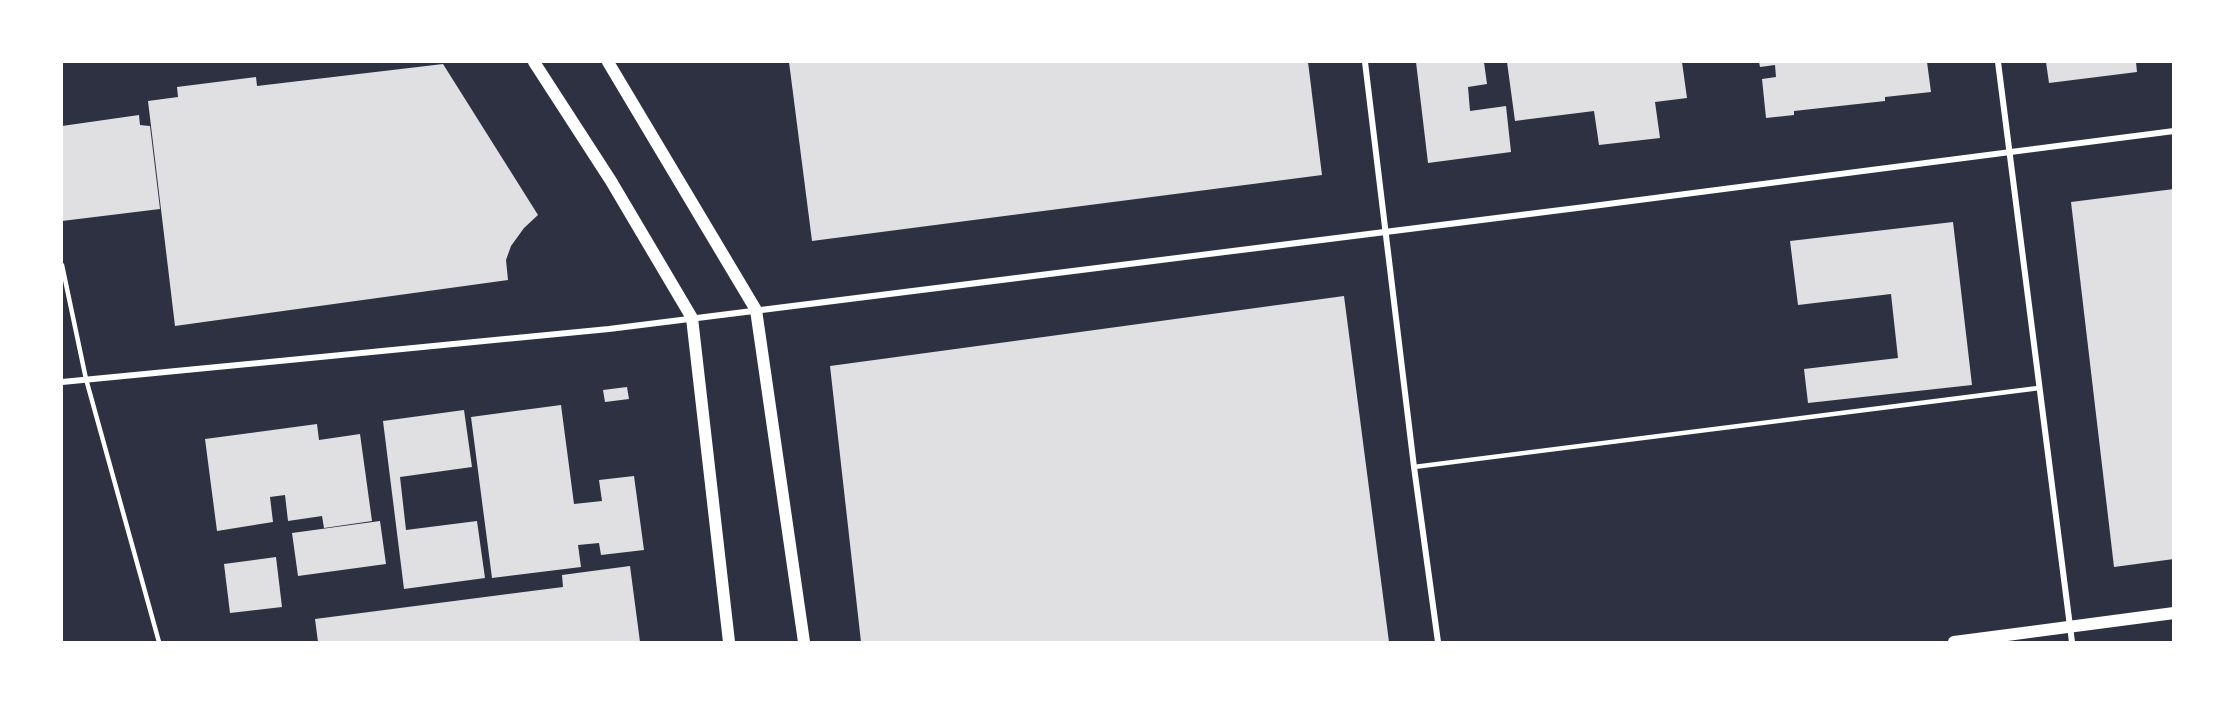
<svg xmlns="http://www.w3.org/2000/svg" width="2235" height="704" font-family="Lato,sans-serif">
	<style>
		.building { fill: #e0e0e3 }
		.lines { fill: none; stroke-linecap: round; stroke-linejoin: round }
		.service { stroke: #fff; stroke-width: 4.5 }
		.minor { stroke: #fff; stroke-width: 6 }
		.secondary { stroke: #fff; stroke-width: 12 }
	</style>
	<rect width="100%" height="100%" fill="#2d3142"/>
	<g class="building">
		<path d="M 789,62 L 1308,62 L 1322,175 L 812,241 Z"/>
		<path d="M 1416,62 L 1484,62 L 1487,84 L 1468,87 L 1470,111 L 1506,106 L 1511,152 L 1428,163 Z"/>
		<path d="M 1507,62 L 1682,62 L 1687,98 L 1655,102 L 1660,138 L 1599,145 L 1594,111 L 1515,121 Z"/>
		<path d="M 1759,62 L 1927,62 L 1931,92 L 1885,97 L 1885,101 L 1794,111 L 1794,115 L 1766,118 L 1762,79 L 1776,77 L 1775,65 L 1760,67 Z"/>
		<path d="M 2046,62 L 2136,62 L 2137,72 L 2049,83 Z"/>
		<path d="M 443,64 L 538,215 L 524,228 L 511,246 L 506,260 L 508,280 L 175,326 L 148,101 L 178,97 L 177,87 L 256,77 L 257,86 Z"/>
		<path d="M 139,115 L 140,125 L 150,126 L 160,209 L 62,221 L 62,126 Z"/>
		<path d="M 2174,189 L 2174,559 L 2114,567 L 2071,202 Z"/>
		<path d="M 1953,222 L 1972,385 L 1808,403 L 1804,369 L 1898,358 L 1891,294 L 1798,305 L 1790,241 Z"/>
		<path d="M 1344,296 L 1389,642 L 861,642 L 830,366 Z"/>
		<path d="M 627,387 L 629,399 L 605,402 L 603,390 Z"/>
		<path d="M 561,405 L 574,504 L 602,501 L 599,480 L 634,476 L 644,550 L 601,555 L 599,543 L 578,545 L 581,567 L 492,578 L 471,417 Z"/>
		<path d="M 464,410 L 472,467 L 400,477 L 406,530 L 477,521 L 485,578 L 404,589 L 383,421 Z"/>
		<path d="M 317,424 L 319,440 L 360,434 L 372,521 L 324,528 L 322,516 L 288,521 L 285,495 L 270,497 L 273,522 L 217,531 L 205,439 Z"/>
		<path d="M 380,521 L 386,564 L 298,576 L 292,533 Z"/>
		<path d="M 276,557 L 282,607 L 230,613 L 224,564 Z"/>
		<path d="M 630,566 L 640,642 L 318,642 L 315,619 L 563,587 L 562,575 Z"/>
	</g>
	<g class="lines">
		<g class="service">
			<path d="M 62,265 L 86,379 L 159,642"/>
			<path d="M 1414,467 L 2039,388"/>
		</g>
		<g class="minor">
			<path d="M 1365,62 L 1414,467 L 1438,642"/>
			<path d="M 1998,62 L 2072,642"/>
			<path d="M 62,382 L 609,329 L 1585,207 L 2174,131"/>
		</g>
		<g class="secondary">
			<path d="M 534,62 L 611,181 L 692,318 L 729,642"/>
			<path d="M 608,62 L 756,310 L 804,642"/>
			<path d="M 1954,642 L 2174,613"/>
		</g>
	</g>
	<rect width="2235" height="704" fill="none" stroke="#ffffff" stroke-width="126"/>
</svg>
